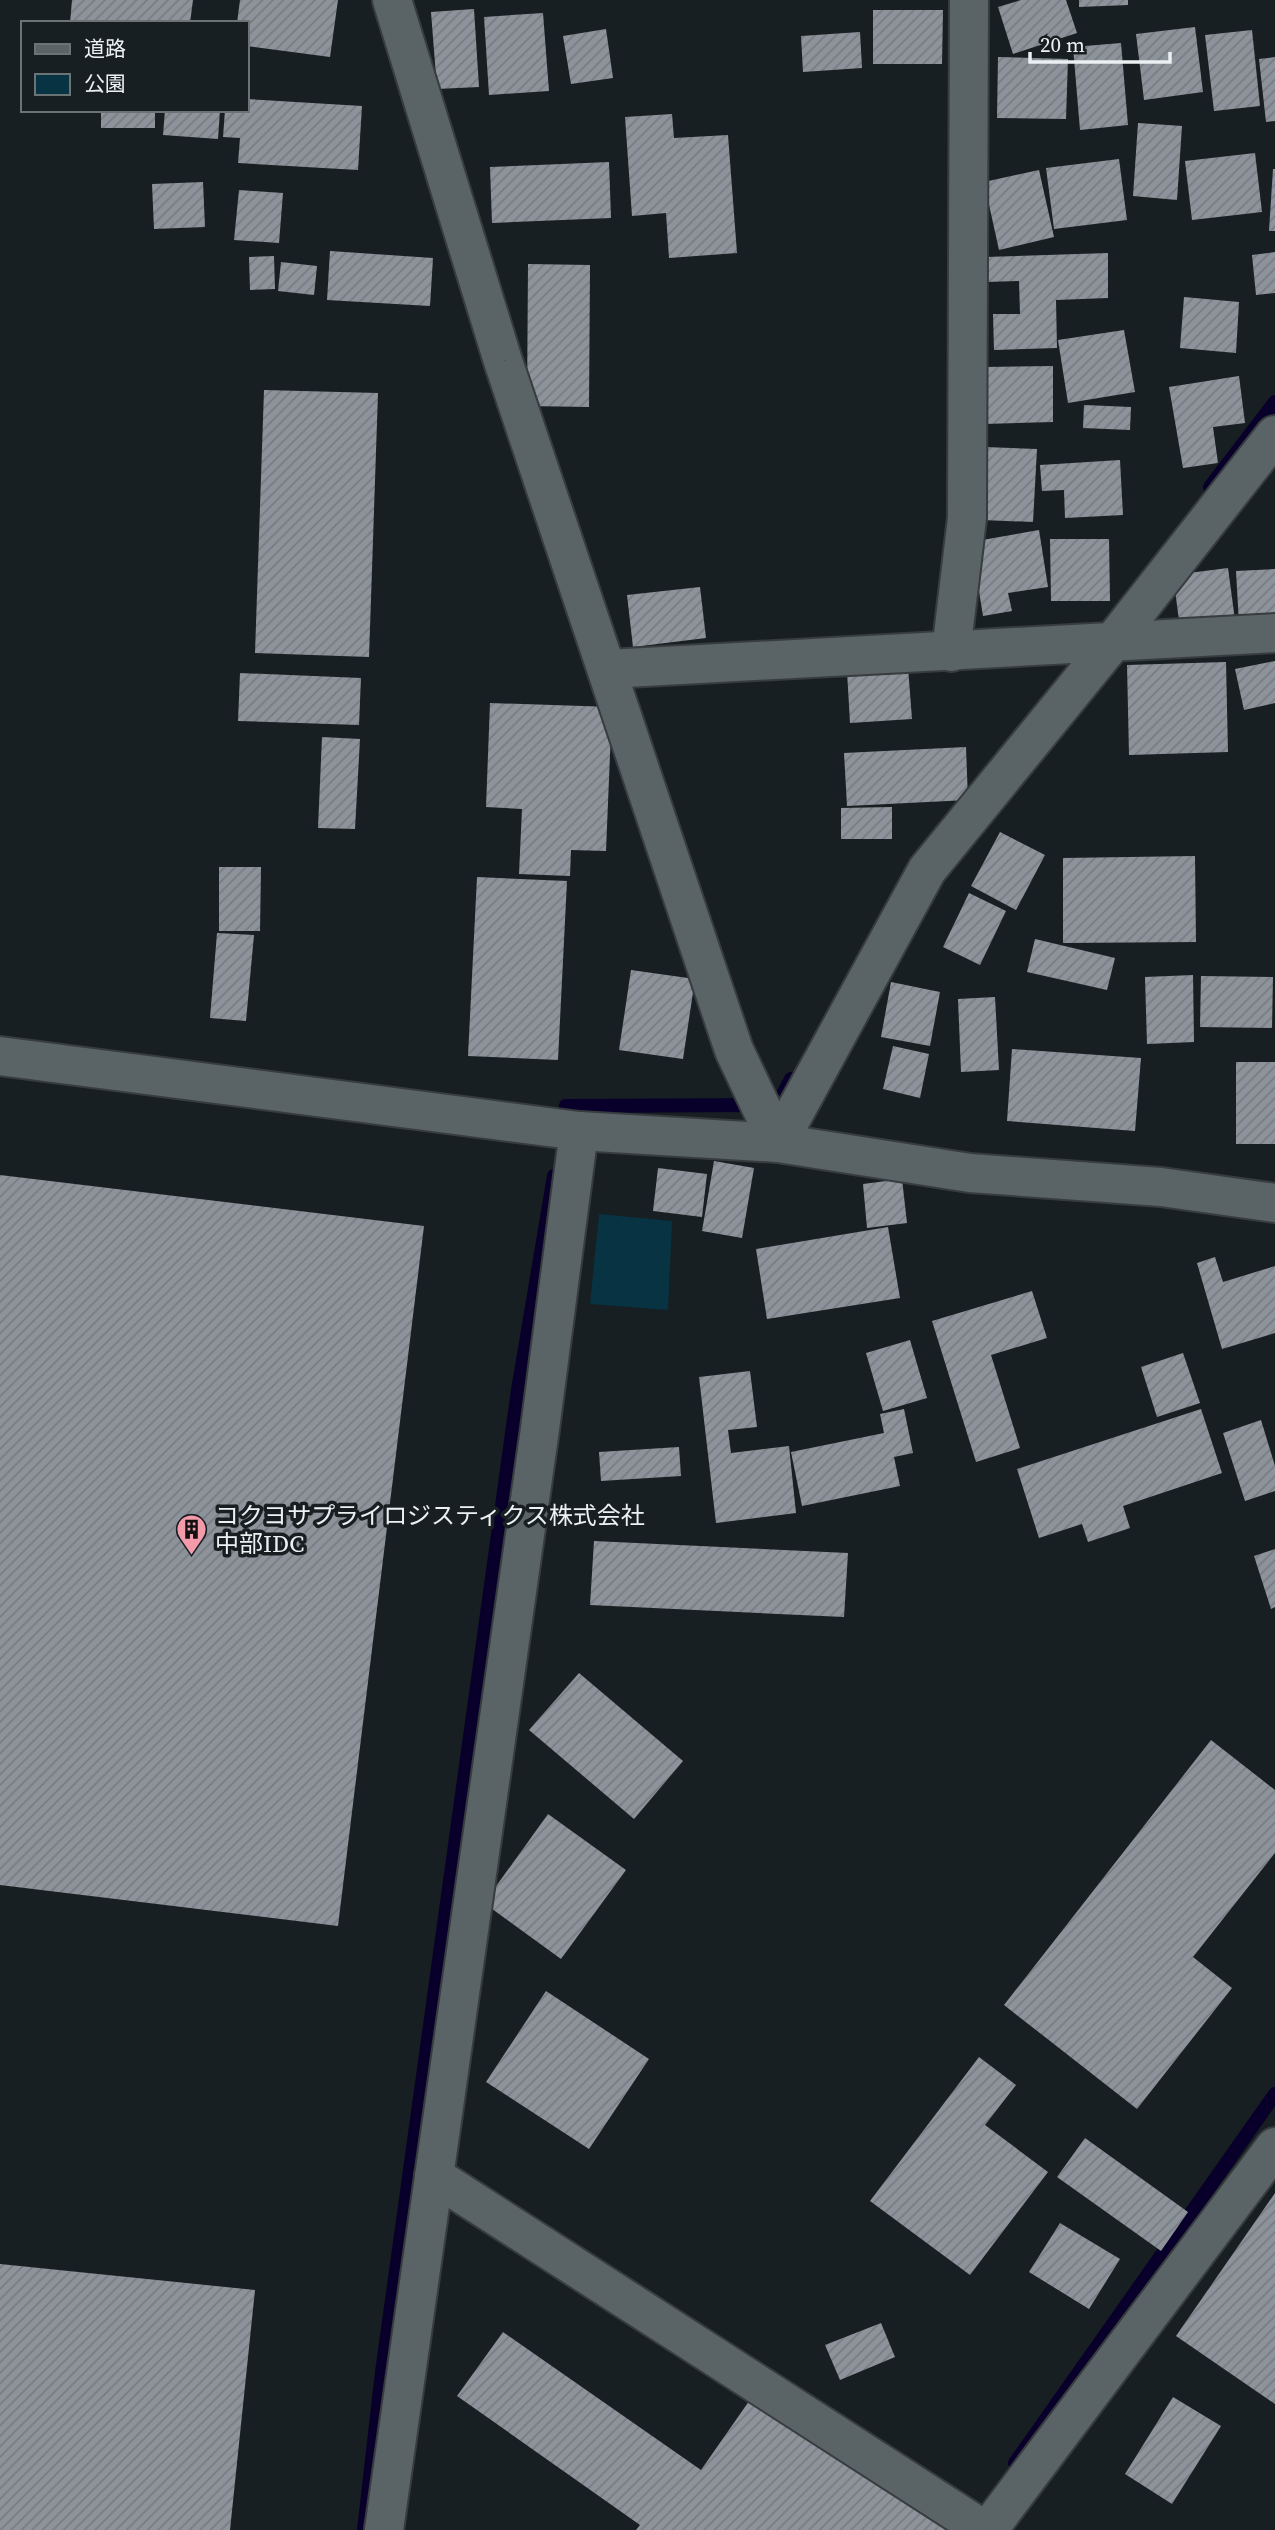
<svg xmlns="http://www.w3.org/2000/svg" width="1275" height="2530" font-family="'Source Serif 4','Noto Sans JP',serif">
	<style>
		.park { fill: #073342 }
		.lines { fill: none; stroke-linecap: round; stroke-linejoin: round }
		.stream { stroke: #08002a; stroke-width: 14 }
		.building { fill: url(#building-hatch) }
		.minor-casing { stroke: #373c3f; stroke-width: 42 }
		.tertiary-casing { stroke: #373c3f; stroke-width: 42 }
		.minor { stroke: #5a6366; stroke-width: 38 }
		.tertiary { stroke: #5a6366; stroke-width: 38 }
		.labels { text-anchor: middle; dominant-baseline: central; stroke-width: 7; stroke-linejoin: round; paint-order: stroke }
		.poi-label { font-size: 24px; fill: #ebf0f2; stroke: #181f22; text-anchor: start }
	</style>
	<defs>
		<pattern id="building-hatch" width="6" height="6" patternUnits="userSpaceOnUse" patternTransform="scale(1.75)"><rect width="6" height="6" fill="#8d939a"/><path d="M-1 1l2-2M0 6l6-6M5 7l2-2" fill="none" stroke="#787c82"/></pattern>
	</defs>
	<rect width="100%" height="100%" fill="#181f22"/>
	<path class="park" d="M 599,1214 L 672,1221 L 668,1310 L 590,1304 Z"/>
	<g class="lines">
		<g class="stream">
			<path d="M 1210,487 L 1275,402"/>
			<path d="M 562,1129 L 566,1106 L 777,1105 L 791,1079"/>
			<path d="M 1015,2463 L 1275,2094"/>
			<path d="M 364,2530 L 382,2372 L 518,1390 L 554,1176"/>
		</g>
	</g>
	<g class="building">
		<path d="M 72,0 L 193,0 L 190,23 L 70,23 Z"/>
		<path d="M 240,0 L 338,0 L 330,57 L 247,46 L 247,23 L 237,23 Z"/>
		<path d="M 1021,0 L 1066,0 L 1077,33 L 1013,54 L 998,7 Z"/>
		<path d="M 1079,0 L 1128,0 L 1128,5 L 1079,7 Z"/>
		<path d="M 474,9 L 479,87 L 437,89 L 431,12 Z"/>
		<path d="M 873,10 L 943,10 L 942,64 L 873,64 Z"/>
		<path d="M 543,13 L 549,91 L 489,95 L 484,17 Z"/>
		<path d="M 1195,27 L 1203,92 L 1144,100 L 1136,34 Z"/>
		<path d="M 606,29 L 613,78 L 571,84 L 563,36 Z"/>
		<path d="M 1252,30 L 1260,106 L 1214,111 L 1205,35 Z"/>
		<path d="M 860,32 L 862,68 L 803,72 L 801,36 Z"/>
		<path d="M 1121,43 L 1128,125 L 1080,130 L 1073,47 Z"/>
		<path d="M 998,57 L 1068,59 L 1066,119 L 997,118 Z"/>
		<path d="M 1275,57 L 1275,121 L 1266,122 L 1259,59 Z"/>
		<path d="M 247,99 L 362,106 L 358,170 L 238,163 L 240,138 L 223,137 L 225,110 L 247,110 Z"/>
		<rect x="101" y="110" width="54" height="18"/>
		<path d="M 165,110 L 220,110 L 218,139 L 163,135 Z"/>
		<path d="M 672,114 L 674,138 L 728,135 L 737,253 L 669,258 L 666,213 L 632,216 L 625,117 Z"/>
		<path d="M 1138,123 L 1182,126 L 1177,200 L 1133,196 Z"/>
		<path d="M 1255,153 L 1262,212 L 1192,220 L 1185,161 Z"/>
		<path d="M 1119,159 L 1127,220 L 1054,229 L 1046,168 Z"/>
		<path d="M 609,162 L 611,218 L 492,223 L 490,167 Z"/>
		<path d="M 1273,169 L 1275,169 L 1275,231 L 1269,231 Z"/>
		<path d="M 1039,170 L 1054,237 L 999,250 L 984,182 Z"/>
		<path d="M 203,182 L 205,227 L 154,229 L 152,184 Z"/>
		<path d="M 239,190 L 283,193 L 279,243 L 234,240 Z"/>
		<path d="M 330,251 L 433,258 L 430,306 L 327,300 Z"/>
		<path d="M 1275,252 L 1275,293 L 1256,295 L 1252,255 Z"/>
		<path d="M 1108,253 L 1108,298 L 1056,300 L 1057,348 L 994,350 L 993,314 L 1020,314 L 1019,281 L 986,282 L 985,257 Z"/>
		<path d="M 274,256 L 275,289 L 250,290 L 249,257 Z"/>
		<path d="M 281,262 L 317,266 L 314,295 L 278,291 Z"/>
		<path d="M 528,264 L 590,265 L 589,407 L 527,406 Z"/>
		<path d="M 1184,297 L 1239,302 L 1236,353 L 1180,348 Z"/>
		<path d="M 1124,330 L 1135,392 L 1068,403 L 1058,340 Z"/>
		<path d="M 1053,366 L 1053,422 L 984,424 L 984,367 Z"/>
		<path d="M 1239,376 L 1245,423 L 1213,427 L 1218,463 L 1183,468 L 1169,387 Z"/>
		<path d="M 264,390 L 378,393 L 369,657 L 255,653 Z"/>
		<path d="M 1084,405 L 1131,407 L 1130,430 L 1083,428 Z"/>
		<path d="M 985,447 L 1037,449 L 1033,522 L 982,520 Z"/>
		<path d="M 1120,460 L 1123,515 L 1065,518 L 1064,490 L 1042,491 L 1040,465 Z"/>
		<path d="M 1039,530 L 1048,587 L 1008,593 L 1012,611 L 983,616 L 971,542 Z"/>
		<path d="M 1050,539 L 1109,539 L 1110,601 L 1051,601 Z"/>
		<path d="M 1228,568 L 1235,620 L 1180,628 L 1173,575 Z"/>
		<path d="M 1275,569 L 1275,621 L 1239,624 L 1236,571 Z"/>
		<path d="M 700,587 L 706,638 L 633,647 L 627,595 Z"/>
		<path d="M 1275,661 L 1275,703 L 1244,710 L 1235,669 Z"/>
		<path d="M 1226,662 L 1228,752 L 1129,755 L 1127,665 Z"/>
		<path d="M 908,667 L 912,719 L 850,723 L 847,671 Z"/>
		<path d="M 240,673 L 361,678 L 359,725 L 238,721 Z"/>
		<path d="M 490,703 L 612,707 L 606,851 L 571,850 L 570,876 L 519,874 L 522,809 L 486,807 Z"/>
		<path d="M 322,737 L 360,739 L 355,829 L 318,828 Z"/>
		<path d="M 966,747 L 968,800 L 847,806 L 844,753 Z"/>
		<path d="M 892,807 L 892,839 L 841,839 L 841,808 Z"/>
		<path d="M 1000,832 L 1045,855 L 1016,910 L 971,886 Z"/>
		<path d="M 1195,856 L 1196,942 L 1063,943 L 1063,858 Z"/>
		<path d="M 219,867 L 261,867 L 260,931 L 219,931 Z"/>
		<path d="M 477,877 L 567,881 L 558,1060 L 468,1056 Z"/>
		<path d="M 969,893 L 1006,911 L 980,965 L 943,947 Z"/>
		<path d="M 217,933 L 254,935 L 246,1021 L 210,1018 Z"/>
		<path d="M 1035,939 L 1115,958 L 1107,990 L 1027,972 Z"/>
		<path d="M 631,970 L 695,979 L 683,1059 L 619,1050 Z"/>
		<path d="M 1193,975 L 1194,1042 L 1147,1044 L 1145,977 Z"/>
		<path d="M 1201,976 L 1273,977 L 1272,1028 L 1200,1027 Z"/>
		<path d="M 891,982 L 940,992 L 930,1046 L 881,1037 Z"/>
		<path d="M 995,997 L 999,1070 L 961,1072 L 958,999 Z"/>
		<path d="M 893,1046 L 929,1054 L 920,1098 L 883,1089 Z"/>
		<path d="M 1012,1049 L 1141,1058 L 1135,1131 L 1007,1121 Z"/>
		<rect x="1236" y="1062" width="39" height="82"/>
		<path d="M 714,1161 L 754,1168 L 742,1238 L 702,1231 Z"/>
		<path d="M 658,1168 L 707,1174 L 702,1217 L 653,1211 Z"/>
		<path d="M 0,1175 L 424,1226 L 338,1926 L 0,1885 Z"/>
		<path d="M 902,1179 L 907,1223 L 867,1228 L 863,1184 Z"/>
		<path d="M 888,1227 L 900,1298 L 767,1319 L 756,1249 Z"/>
		<path d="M 1215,1257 L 1223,1282 L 1275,1266 L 1275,1333 L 1222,1349 L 1197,1263 Z"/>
		<path d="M 1032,1291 L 1047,1338 L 991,1355 L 1020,1448 L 976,1462 L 932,1321 Z"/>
		<path d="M 910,1340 L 927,1398 L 883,1411 L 866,1353 Z"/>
		<path d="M 1183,1353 L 1200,1403 L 1157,1417 L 1141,1367 Z"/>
		<path d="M 750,1371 L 757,1427 L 728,1430 L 731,1453 L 789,1446 L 796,1513 L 716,1523 L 699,1377 Z"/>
		<path d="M 904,1409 L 913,1453 L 894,1457 L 900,1486 L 802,1506 L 791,1452 L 884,1433 L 880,1414 Z"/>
		<path d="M 1201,1409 L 1222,1473 L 1123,1506 L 1130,1528 L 1088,1542 L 1082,1524 L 1039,1538 L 1017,1469 Z"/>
		<path d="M 1261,1420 L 1275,1466 L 1275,1491 L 1245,1501 L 1223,1433 Z"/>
		<path d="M 679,1447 L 681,1476 L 601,1481 L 599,1452 Z"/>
		<path d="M 594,1541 L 848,1553 L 844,1617 L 590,1605 Z"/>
		<path d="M 1275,1549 L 1275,1607 L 1271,1609 L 1254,1556 Z"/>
		<path d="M 579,1673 L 683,1761 L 634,1819 L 529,1730 Z"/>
		<path d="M 1211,1740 L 1275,1790 L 1275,1853 L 1193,1957 L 1232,1988 L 1137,2109 L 1004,2005 Z"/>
		<path d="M 548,1814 L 626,1870 L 561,1959 L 484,1903 Z"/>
		<path d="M 546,1991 L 649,2059 L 589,2149 L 486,2082 Z"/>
		<path d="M 979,2057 L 1016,2085 L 985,2125 L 1048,2172 L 970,2275 L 870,2201 Z"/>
		<path d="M 1085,2138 L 1188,2212 L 1161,2251 L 1057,2177 Z"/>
		<path d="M 1275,2193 L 1275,2404 L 1176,2336 Z"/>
		<path d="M 1060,2223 L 1120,2259 L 1089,2309 L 1029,2272 Z"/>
		<path d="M 0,2264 L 255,2290 L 230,2530 L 0,2530 Z"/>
		<path d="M 881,2323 L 895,2357 L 840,2380 L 825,2345 Z"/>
		<path d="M 503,2332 L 701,2470 L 754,2394 L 947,2530 L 636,2530 L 640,2525 L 457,2396 Z"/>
		<path d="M 1173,2397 L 1221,2426 L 1172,2504 L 1125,2474 Z"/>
	</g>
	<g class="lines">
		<defs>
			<g id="minor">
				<path d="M 392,0 L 503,361 L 734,1050 L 778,1143"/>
				<path d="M 951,652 L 967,518 L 969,0"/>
				<path d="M 608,669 L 1275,633"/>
				<path d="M 778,1143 L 927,870 L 1112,643 L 1275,435"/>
				<path d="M 434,2176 L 984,2530"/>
				<path d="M 384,2530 L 540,1429 L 579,1131"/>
				<path d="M 988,2530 L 1275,2147"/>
			</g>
			<path id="tertiary" d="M 0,1056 L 579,1131 L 778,1143 L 970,1173 L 1161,1187 L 1275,1203"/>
		</defs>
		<use href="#minor" class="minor-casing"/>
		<use href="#tertiary" class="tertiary-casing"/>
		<use href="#minor" class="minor"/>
		<use href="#tertiary" class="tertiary"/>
	</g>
	<defs>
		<symbol id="building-pin" viewBox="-11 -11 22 30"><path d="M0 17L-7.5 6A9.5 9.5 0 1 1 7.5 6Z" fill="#f39aab" stroke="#181f22"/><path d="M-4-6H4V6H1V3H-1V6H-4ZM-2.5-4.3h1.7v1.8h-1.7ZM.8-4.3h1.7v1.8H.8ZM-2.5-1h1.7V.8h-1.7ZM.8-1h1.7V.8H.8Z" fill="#111"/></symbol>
	</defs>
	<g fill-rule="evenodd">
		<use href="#building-pin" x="174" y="1512" width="35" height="47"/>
	</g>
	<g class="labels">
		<g class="poi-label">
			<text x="215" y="1515">コクヨサプライロジスティクス株式会社<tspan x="215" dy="28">中部IDC</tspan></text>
		</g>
	</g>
	<rect x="21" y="21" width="228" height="91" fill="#181f22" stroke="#6c7375" stroke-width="2"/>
	<rect x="35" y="44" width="35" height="10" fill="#5a6366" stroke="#6c7375" stroke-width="2"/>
	<text x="84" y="56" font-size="21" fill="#ebf0f2">道路</text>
	<rect x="35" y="74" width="35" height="21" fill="#073342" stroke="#6c7375" stroke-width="2"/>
	<text x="84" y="91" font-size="21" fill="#ebf0f2">公園</text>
	<path d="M1030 52v10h140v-10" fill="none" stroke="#ebf0f2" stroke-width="3.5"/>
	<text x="1040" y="52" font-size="21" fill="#ebf0f2" stroke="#181f22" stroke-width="5" paint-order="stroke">20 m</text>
</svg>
